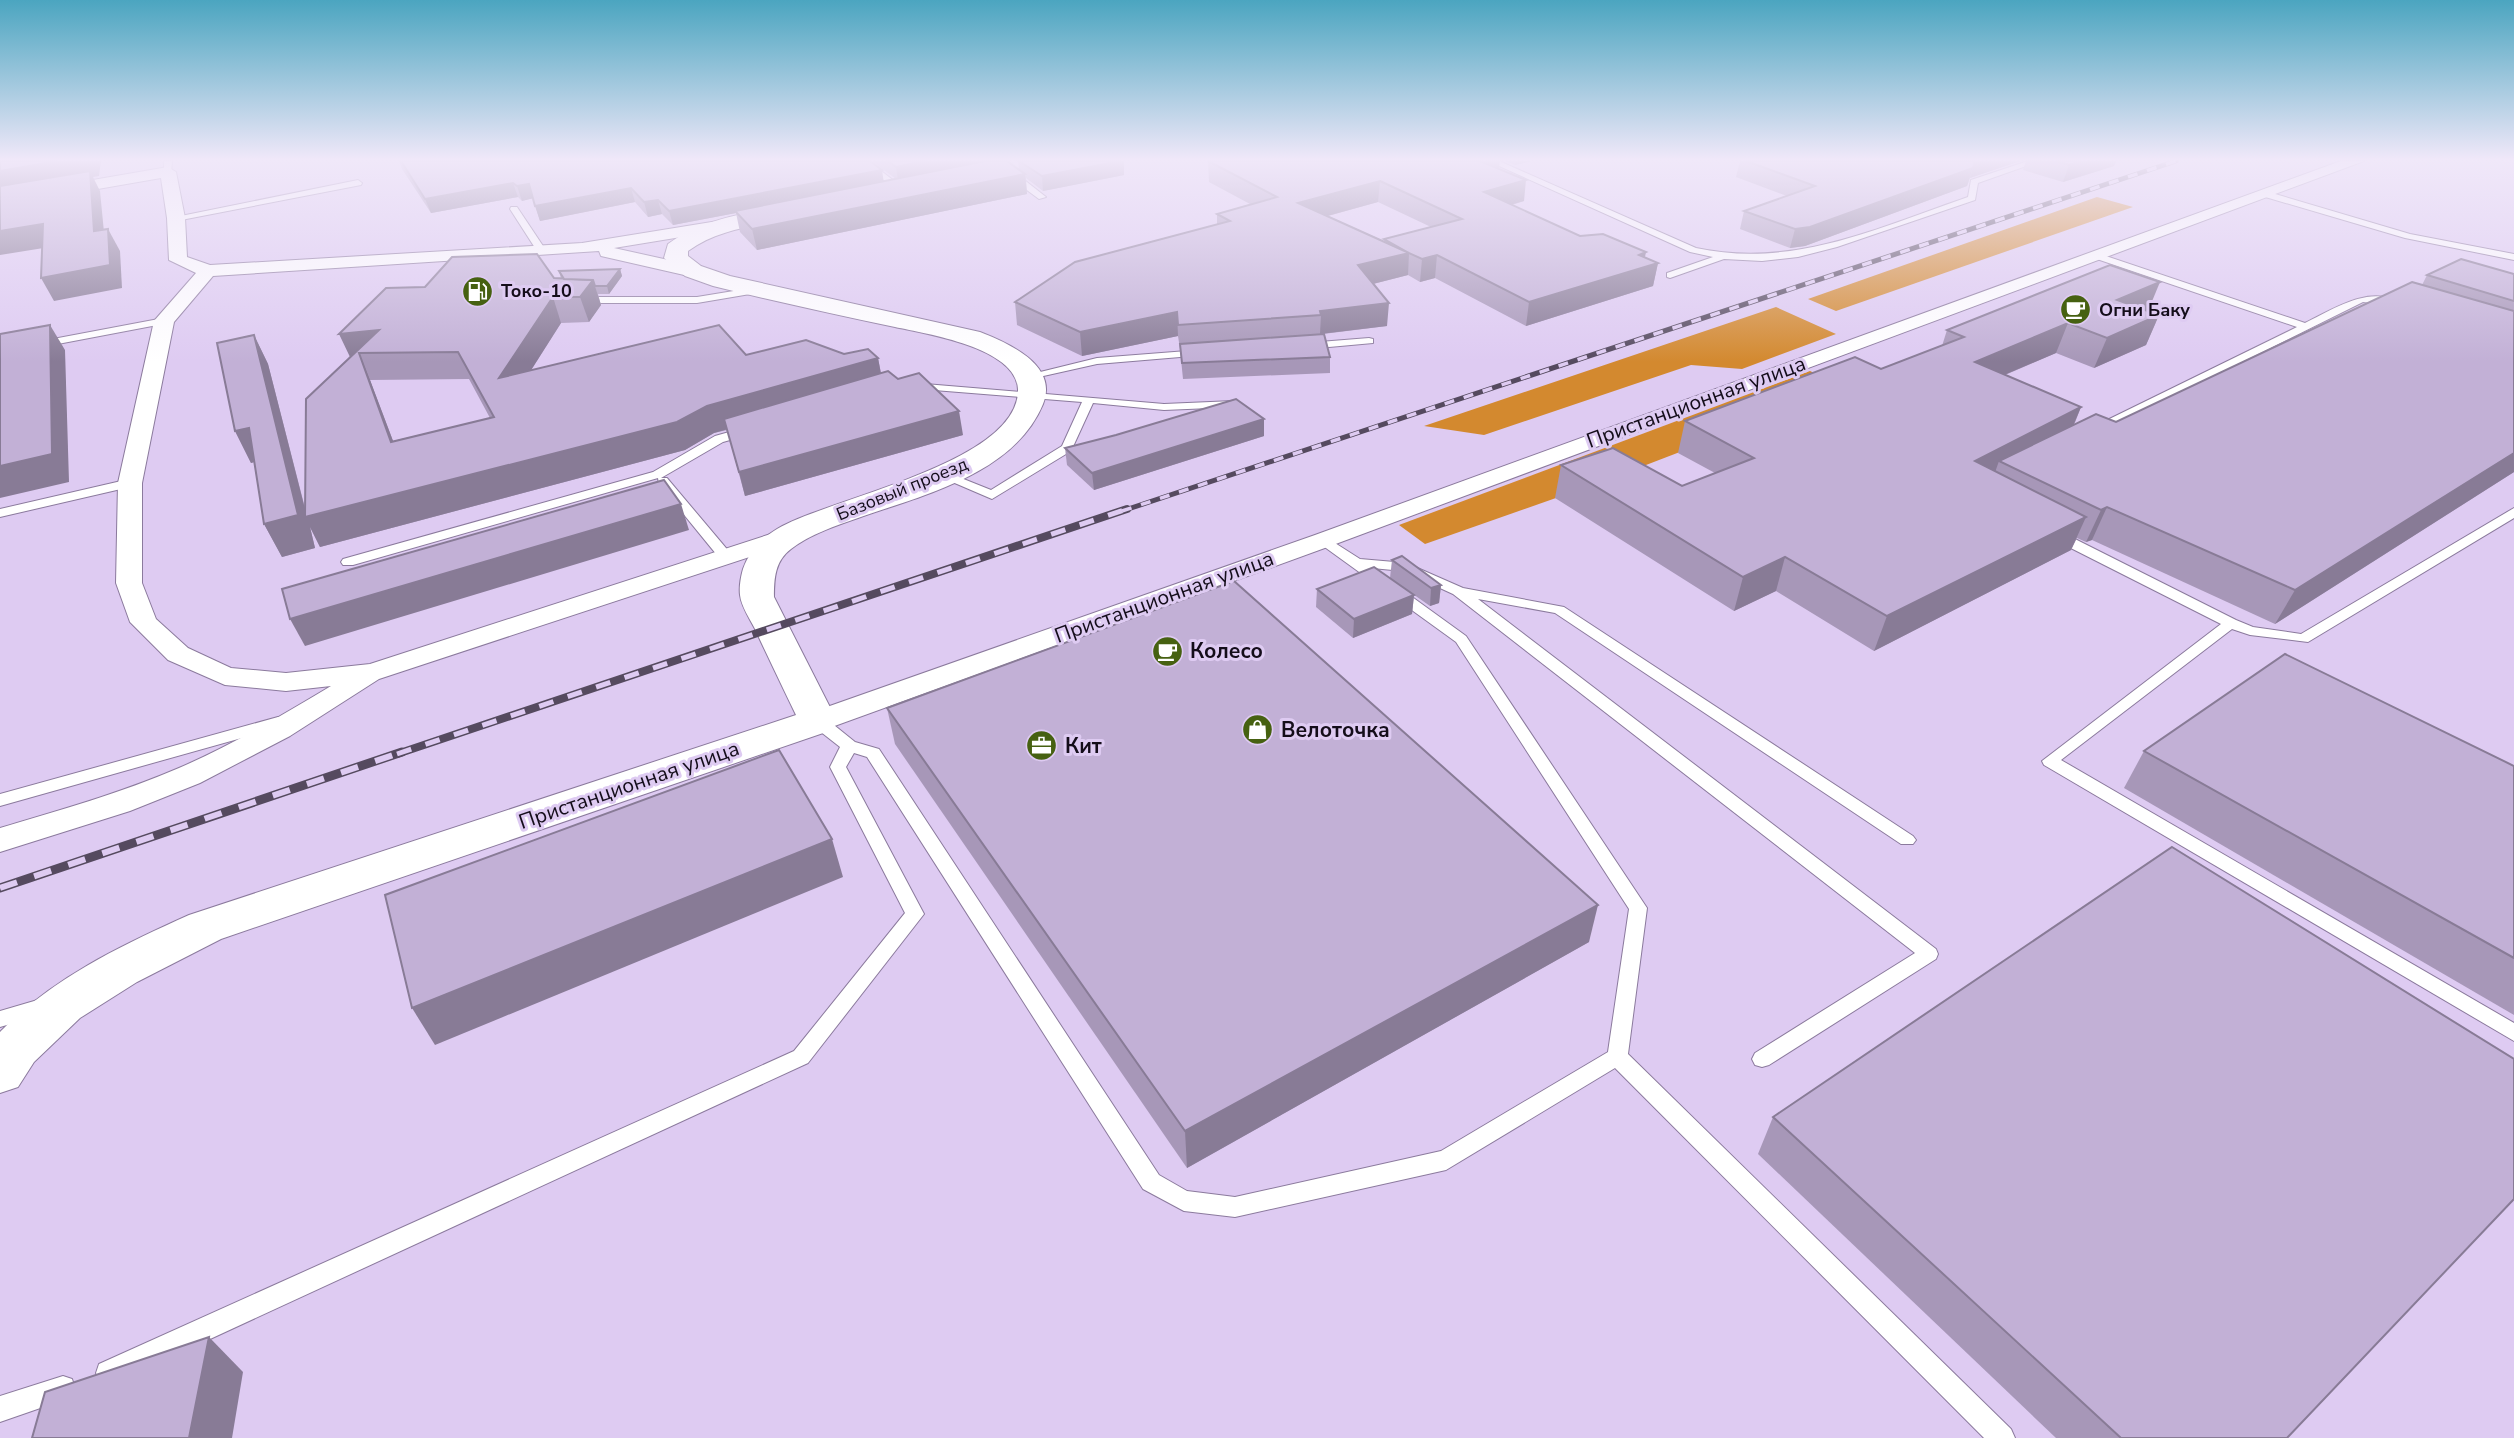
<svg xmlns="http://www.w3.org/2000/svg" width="2514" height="1438" font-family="'Nunito Sans',sans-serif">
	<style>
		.forest { fill: #d3892f }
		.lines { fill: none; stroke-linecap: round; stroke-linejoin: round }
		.service-casing { stroke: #8b7a9d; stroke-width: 2 }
		.minor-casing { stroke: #8b7a9d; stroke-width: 2 }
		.tertiary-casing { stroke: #8b7a9d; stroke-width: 2 }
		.service { fill: #fff; fill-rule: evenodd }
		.minor { fill: #fff; fill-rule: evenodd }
		.tertiary { fill: #fff; fill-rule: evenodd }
		.rail-far2-casing { stroke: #554a5f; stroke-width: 5 }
		.rail-far1-casing { stroke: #554a5f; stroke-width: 8 }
		.rail-casing { stroke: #554a5f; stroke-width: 9 }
		.rail-far2 { stroke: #decbf2; stroke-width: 3.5; stroke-dasharray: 10; stroke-linecap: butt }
		.rail-far1 { stroke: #decbf2; stroke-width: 5; stroke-dasharray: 15; stroke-linecap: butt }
		.rail { stroke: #decbf2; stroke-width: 6; stroke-dasharray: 18; stroke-linecap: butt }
		.wall { fill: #a797b8; fill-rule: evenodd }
		.shaded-wall { fill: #887b96 }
		.building { fill: #c2b0d6; stroke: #887b96; stroke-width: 2; fill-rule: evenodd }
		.labels { text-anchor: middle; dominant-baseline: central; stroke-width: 6; stroke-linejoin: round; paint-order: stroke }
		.far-poi-label { font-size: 18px; font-weight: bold; fill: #140d1a; stroke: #decbf2; text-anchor: start }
		.far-street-label { font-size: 18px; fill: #140d1a; stroke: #decbf2 }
		.street-label { font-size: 21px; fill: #140d1a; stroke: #decbf2 }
		.poi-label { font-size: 21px; font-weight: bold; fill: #140d1a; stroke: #decbf2; text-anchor: start }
	</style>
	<rect width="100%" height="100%" fill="#decbf2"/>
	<g class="forest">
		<path d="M 2097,197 L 2133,207 L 1836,311 L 1808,299 Z"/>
		<path d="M 1776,307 L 1836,334 L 1742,369 L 1691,365 L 1484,435 L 1424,426 Z"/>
		<path d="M 1810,371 L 1846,388 L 1607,480 L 1425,544 L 1399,525 Z"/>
	</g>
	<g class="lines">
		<defs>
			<g id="service">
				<path d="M 164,161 L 172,161 L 171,174 L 164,172 Z"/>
				<path d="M 859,161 L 868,161 L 906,190 L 899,192 Z"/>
				<path d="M 1488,161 L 1499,161 L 1696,248 C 1793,269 1878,228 1968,197 L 1971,180 L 2028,161 L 2040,161 L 1978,183 L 1975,200 L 1837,247 L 1798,257 L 1762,261 L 1724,259 L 1670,278 L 1667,277 L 1667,273 L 1713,257 L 1690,252 Z"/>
				<path d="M 1008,172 L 1014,172 L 1046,197 L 1039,199 L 1008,176 Z"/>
				<path d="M 358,180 L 362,183 L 361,185 L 176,221 L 171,218 Z"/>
				<path d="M 2265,191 L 2410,234 L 2514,254 L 2514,260 L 2405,238 L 2262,196 L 2261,194 Z"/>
				<path d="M 511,207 L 517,207 L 545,249 L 543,251 L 537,251 L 510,209 Z"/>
				<path d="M 2091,253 L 2097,253 L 2305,323 C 2332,310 2370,284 2400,303 L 2395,306 L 2363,302 L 2095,435 L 2089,431 L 2091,428 L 2297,327 L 2091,257 Z"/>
				<path d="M 758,287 L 763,290 L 762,292 L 697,303 L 580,303 L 575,300 L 580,297 L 697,297 Z"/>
				<path d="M 164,318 L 169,321 L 168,323 L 0,355 L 0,349 Z"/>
				<path d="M 1369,338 L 1373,339 L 1373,343 L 1307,349 L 1302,346 L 1307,343 Z"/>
				<path d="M 1200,350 L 1204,351 L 1204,355 L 1097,364 L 1030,379 L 1024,376 L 1097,358 Z"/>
				<path d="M 913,383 L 1164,404 L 1234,401 L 1240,404 L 1234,407 L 1164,410 L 1093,403 L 1071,451 L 992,499 L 936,475 L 942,471 L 946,472 L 991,490 L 1062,446 L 1082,402 L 909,388 L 909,384 Z"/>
				<path d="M 747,427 L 753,431 L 751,434 L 723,442 L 661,478 L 667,478 L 731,554 L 733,557 L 731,560 L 721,560 L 659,484 L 658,478 L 353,565 L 343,565 L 341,562 L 343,559 L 653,472 L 715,436 Z"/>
				<path d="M 130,479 L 136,483 L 134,486 L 0,517 L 0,509 Z"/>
				<path d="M 2514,508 L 2514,518 L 2308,642 L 2250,635 L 2232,629 L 2061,760 L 2514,1023 L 2514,1041 L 2044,765 L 2042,761 L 2221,624 L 2051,538 L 2051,532 L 2061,532 L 2236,620 L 2253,627 L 2301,634 Z"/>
				<path d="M 1324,536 L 1360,559 L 1406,563 L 1463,588 L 1564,607 L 1913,836 L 1916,840 L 1913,844 L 1901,844 L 1555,613 L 1478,599 L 1936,949 L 1938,954 L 1936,959 L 1769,1065 L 1762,1067 L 1755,1065 L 1752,1059 L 1755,1053 L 1915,953 L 1453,594 L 1403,571 L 1372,568 L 1466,636 L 1647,908 L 1628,1054 L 2011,1429 L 2015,1438 L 1984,1438 L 1615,1068 L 1446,1170 L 1235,1217 L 1184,1211 L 1143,1189 L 867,757 L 854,753 L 846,767 L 924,914 L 808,1063 L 117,1382 L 108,1385 L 99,1382 L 96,1373 L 99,1364 L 794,1051 L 905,913 L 830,767 L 840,747 L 812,725 L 810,721 L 812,717 L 824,717 L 855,742 L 879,749 L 1159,1175 L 1187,1191 L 1235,1197 L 1441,1151 L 1608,1052 L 1629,909 L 1456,642 L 1319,543 L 1317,540 Z"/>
				<path d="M 278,717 L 284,718 L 286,722 L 284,726 L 0,806 L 0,794 Z"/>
				<path d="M 41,999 L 48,1001 L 51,1007 L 48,1013 L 0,1027 L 0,1011 Z"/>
				<path d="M 63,1376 L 72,1379 L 75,1388 L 72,1397 L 0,1422 L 0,1396 Z"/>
			</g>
			<g id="minor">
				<path d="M 2341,161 L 2364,161 L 1333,545 L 829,728 L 818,731 L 807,728 L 803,721 L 807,714 L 1315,535 Z"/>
				<path d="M 168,167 L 176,172 L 185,218 L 187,257 L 210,265 L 582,243 L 724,220 L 733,225 L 724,230 L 614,248 L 700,267 L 702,271 L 700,275 L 693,277 L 601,256 L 599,251 L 213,276 L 174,322 L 142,483 L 142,583 L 156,619 L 188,648 L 231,668 L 286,673 L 370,664 L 780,531 L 798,531 L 802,536 L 798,541 L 379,679 L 290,736 L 200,783 L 130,811 L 0,852 L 0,828 C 60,810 121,793 179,768 C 232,745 281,716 331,686 L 286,691 L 225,685 L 168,660 L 130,622 L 116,583 L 118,483 L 154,321 L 196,273 L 169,260 L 167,218 L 161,178 L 0,206 L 0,196 Z"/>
			</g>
			<path id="tertiary" d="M 791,205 L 799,207 L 802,212 L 799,217 C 760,226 721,227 688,251 L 688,256 L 701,266 L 730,276 L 980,332 C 1008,343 1059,365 1043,404 C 1014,474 923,495 858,518 C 836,526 810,534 791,549 C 775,561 774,578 774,597 L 837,721 L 832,730 L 221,939 L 137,982 L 80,1018 L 34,1062 L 18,1087 L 0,1093 L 0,1032 C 53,978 120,946 189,915 L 796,715 C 782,686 768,657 755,629 C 750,619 741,606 740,595 C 739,587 741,576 743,569 C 749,552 762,538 777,529 C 829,498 1015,464 1018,392 C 1020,348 927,334 895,327 C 834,314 774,301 713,286 L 685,276 L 664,258 L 668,244 C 704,218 748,213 791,205 Z"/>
		</defs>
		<use href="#service" class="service-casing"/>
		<use href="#minor" class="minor-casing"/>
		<use href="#tertiary" class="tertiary-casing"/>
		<use href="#service" class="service"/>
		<use href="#minor" class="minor"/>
		<use href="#tertiary" class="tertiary"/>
		<defs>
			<path id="rail-far2" d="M 1122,511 L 2176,161"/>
			<path id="rail-far1" d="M 397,754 L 1127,509"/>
			<path id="rail" d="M 0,888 L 402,752"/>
		</defs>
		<use href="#rail-far2" class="rail-far2-casing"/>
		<use href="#rail-far1" class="rail-far1-casing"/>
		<use href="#rail" class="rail-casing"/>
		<use href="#rail-far2" class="rail-far2"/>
		<use href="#rail-far1" class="rail-far1"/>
		<use href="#rail" class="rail"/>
	</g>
	<g class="wall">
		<path d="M 399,161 L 870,161 L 884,181 L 896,179 L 872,161 L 1007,161 L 1019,170 L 1018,161 L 1124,161 L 1124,175 L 1043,191 L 1026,178 L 1027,194 L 757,250 L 740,232 L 736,213 L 673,225 L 662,214 L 648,217 L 635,202 L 540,221 L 533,198 L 522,201 L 518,197 L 431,213 L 402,169 Z"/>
		<path d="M 1208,161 L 1499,169 L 1524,201 L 1512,205 L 1580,236 L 1645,257 L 1658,263 L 1653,286 L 1526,326 L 1435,278 L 1420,282 L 1408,275 L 1373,284 L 1387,326 L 1323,334 L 1330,357 L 1330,373 L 1183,379 L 1180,349 L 1178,336 L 1082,356 L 1017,325 L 1015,302 L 1217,224 L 1217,214 L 1250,204 L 1209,182 ZM 1378,202 L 1431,227 L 1384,239 L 1384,241 L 1328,216 Z"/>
		<path d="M 1505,161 L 1531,161 L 1515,165 Z"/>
		<path d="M 1740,161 L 2020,161 L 1970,178 L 1967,186 L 1805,246 L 1790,248 L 1740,229 L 1744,211 L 1787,196 L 1736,177 Z"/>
		<path d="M 2026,161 L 2116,161 L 2114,166 L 2063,182 L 2023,170 Z"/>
		<path d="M 620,269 L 622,276 L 609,294 L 598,294 L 601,305 L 589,322 L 561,323 L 531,370 L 746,355 L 844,354 L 878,358 L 881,373 L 963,435 L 745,496 L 727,430 L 714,433 L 685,450 L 320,547 L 310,527 L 315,548 L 282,557 L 264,524 L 254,462 L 251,463 L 235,431 L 254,335 L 268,364 L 305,508 L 306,399 L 425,287 L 561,279 L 559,271 ZM 469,379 L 490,418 L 393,441 L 370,380 Z"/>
		<path d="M 2514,274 L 2514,472 L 2275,624 L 2092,540 L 2086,542 L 2077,538 L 2071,550 L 1874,651 L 1776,591 L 1734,611 L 1555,498 L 1561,465 L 1682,486 L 1715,473 L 1678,453 L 1685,421 L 1881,369 L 1942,346 L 1947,330 L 2148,311 L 2159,315 L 2146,345 L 2094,368 L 2056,353 L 2005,375 L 2081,407 L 2074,425 L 2116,422 L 2422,285 L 2427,275 Z"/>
		<path d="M 1116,435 L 1264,436 L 1094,490 L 1067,465 L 1065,448 Z"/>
		<path d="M 1392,560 L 1441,585 L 1439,603 L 1430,606 L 1390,578 Z"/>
		<path d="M 1317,589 L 1414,595 L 1412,614 L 1353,638 L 1316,607 Z"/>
		<path d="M 887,708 L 1589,942 L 1187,1168 L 895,744 Z"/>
		<path d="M 2144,751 L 2514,766 L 2514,1015 L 2124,788 Z"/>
		<path d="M 1773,1117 L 2287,1438 L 2056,1438 L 1758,1154 Z"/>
	</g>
	<g class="shaded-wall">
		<path d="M 58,161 L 101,161 L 99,176 L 93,177 L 100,191 L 106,253 L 0,193 L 0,171 Z"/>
		<path d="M 925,161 L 997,161 L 898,181 L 896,167 Z"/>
		<path d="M 1124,161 L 1124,175 L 1043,191 L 1042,176 Z"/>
		<path d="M 1469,161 L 1500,161 L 1499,169 Z"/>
		<path d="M 1515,161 L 1531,161 L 1515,165 Z"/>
		<path d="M 1975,161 L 2020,161 L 1970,178 Z"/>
		<path d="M 2081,161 L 2116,161 L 2114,166 L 2063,182 L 2069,165 Z"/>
		<path d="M 1973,168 L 1967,186 L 1805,246 L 1790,248 L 1795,229 Z"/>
		<path d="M 882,170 L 884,184 L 735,211 L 736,213 L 673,225 L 669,211 Z"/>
		<path d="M 1025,174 L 1027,194 L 757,250 L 752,229 Z"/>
		<path d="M 1526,180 L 1524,201 L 1481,213 L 1484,192 Z"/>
		<path d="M 1380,181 L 1378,202 L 1298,224 L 1298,203 Z"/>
		<path d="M 513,183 L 518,197 L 431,213 L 425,199 Z"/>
		<path d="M 529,184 L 534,198 L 522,201 L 517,186 Z"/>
		<path d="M 631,188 L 635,202 L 540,221 L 535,206 Z"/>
		<path d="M 658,200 L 662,214 L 648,217 L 644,202 Z"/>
		<path d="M 43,224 L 56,246 L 0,255 L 0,231 Z"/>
		<path d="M 108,229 L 120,251 L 122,288 L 54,301 L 41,278 Z"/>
		<path d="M 1646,252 L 1643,267 L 1658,263 L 1653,286 L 1526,326 L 1529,302 Z"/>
		<path d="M 1409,253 L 1408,275 L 1357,288 L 1358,265 Z"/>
		<path d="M 1437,255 L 1435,278 L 1420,282 L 1422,259 Z"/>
		<path d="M 620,269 L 622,276 L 609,294 L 607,286 Z"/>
		<path d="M 593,280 L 601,305 L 589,322 L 580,297 Z"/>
		<path d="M 2160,282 L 2148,311 L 2117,300 Z"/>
		<path d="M 553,297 L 561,323 L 509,405 L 499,378 Z"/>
		<path d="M 1389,303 L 1387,326 L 1320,334 L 1321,315 L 1320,311 Z"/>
		<path d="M 1177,312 L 1178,336 L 1082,356 L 1080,332 Z"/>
		<path d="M 2159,315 L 2146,345 L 2094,368 L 2107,338 Z"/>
		<path d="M 2068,323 L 2056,353 L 1964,392 L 1975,362 Z"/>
		<path d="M 50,325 L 65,350 L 69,482 L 0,498 L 0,466 Z"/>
		<path d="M 379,330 L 359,353 L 370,380 L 404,470 L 339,334 Z"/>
		<path d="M 254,335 L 268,364 L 307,517 L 878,358 L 883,385 L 714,433 L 685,450 L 320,547 L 310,527 L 315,548 L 282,557 L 264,524 Z"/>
		<path d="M 2081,407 L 2068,438 L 1999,461 L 1993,478 L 1975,461 Z"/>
		<path d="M 959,411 L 963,435 L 745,496 L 739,472 Z"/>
		<path d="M 1264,419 L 1264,436 L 1094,490 L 1092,473 Z"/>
		<path d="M 249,428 L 265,459 L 251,463 L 235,431 Z"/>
		<path d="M 2514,453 L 2514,472 L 2275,624 L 2295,590 Z"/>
		<path d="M 681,504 L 689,530 L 305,646 L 290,619 Z"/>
		<path d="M 2107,507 L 2092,540 L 2086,542 L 2101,510 Z"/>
		<path d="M 2086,517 L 2071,550 L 1874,651 L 1887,616 Z"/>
		<path d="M 1785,557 L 1776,591 L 1734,611 L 1743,577 Z"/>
		<path d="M 1441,585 L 1439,603 L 1430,606 L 1431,588 Z"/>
		<path d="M 1414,595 L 1412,614 L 1353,638 L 1354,619 Z"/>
		<path d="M 832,839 L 843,877 L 435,1045 L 412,1008 Z"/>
		<path d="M 1598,905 L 1589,942 L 1187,1168 L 1185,1131 Z"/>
		<path d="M 209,1337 L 243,1372 L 232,1438 L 189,1438 Z"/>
	</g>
	<g class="building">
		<path d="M 0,161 L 58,161 L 0,171 Z"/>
		<path d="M 401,161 L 870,161 L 882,170 L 669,211 L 658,200 L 644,202 L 631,188 L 535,206 L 529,184 L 517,186 L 513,183 L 425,199 Z"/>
		<path d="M 888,161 L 925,161 L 896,167 Z"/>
		<path d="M 985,161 L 1007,161 L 1025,174 L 752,229 L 735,211 Z"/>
		<path d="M 1019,161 L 1121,161 L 1042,176 Z"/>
		<path d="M 1208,161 L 1480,161 L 1526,180 L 1484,192 L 1580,236 L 1603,234 L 1646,252 L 1639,255 L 1658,263 L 1529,302 L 1437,255 L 1422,259 L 1409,253 L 1358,265 L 1389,303 L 1320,311 L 1321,315 L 1178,325 L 1177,312 L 1080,332 L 1015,302 L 1075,262 L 1230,221 L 1217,214 L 1277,197 ZM 1380,181 L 1462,219 L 1384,239 L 1409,253 L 1298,203 Z"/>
		<path d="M 1746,161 L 1975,161 L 1973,168 L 1810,227 L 1795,229 L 1744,211 L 1815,186 Z"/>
		<path d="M 2057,161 L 2081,161 L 2069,165 Z"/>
		<path d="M 90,171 L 94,231 L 108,229 L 110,265 L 41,278 L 43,224 L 0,231 L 0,186 Z"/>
		<path d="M 537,254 L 554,278 L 593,280 L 580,297 L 553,297 L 499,378 L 719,325 L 746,355 L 806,340 L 844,354 L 868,349 L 878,358 L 707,406 L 677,422 L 305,517 L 306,399 L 379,330 L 339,334 L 386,288 L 425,287 L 452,257 ZM 458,352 L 494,417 L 391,442 L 359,353 Z"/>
		<path d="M 2461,259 L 2514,274 L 2514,301 L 2427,275 Z"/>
		<path d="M 2110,265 L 2160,282 L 2117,300 L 2159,315 L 2107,338 L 2068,323 L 1975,362 L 2081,407 L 1975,461 L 2086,517 L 1887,616 L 1785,557 L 1743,577 L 1561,465 L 1613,448 L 1682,486 L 1754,458 L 1685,421 L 1855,357 L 1881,369 L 1964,337 L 1947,330 Z"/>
		<path d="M 620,269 L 607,286 L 595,286 L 593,280 L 564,279 L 559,271 Z"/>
		<path d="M 2412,282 L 2514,311 L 2514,453 L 2295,590 L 2107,507 L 2101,510 L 1999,461 L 2096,414 L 2116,422 Z"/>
		<path d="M 50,325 L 52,454 L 0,466 L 0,334 Z"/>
		<path d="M 1324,334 L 1330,357 L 1182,363 L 1180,344 Z"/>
		<path d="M 254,335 L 298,515 L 264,524 L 249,428 L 235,431 L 217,343 Z"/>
		<path d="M 888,371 L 898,379 L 919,373 L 959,411 L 739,472 L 724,419 Z"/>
		<path d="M 1236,399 L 1264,419 L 1092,473 L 1065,448 L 1116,435 Z"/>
		<path d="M 664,480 L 681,504 L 290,619 L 282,589 Z"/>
		<path d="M 1402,556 L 1441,585 L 1431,588 L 1392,560 Z"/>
		<path d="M 1374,567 L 1414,595 L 1354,619 L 1317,589 Z"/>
		<path d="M 1234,581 L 1598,905 L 1185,1131 L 887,708 Z"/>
		<path d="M 2285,654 L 2514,766 L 2514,958 L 2144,751 Z"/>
		<path d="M 779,750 L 832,839 L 412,1008 L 385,895 Z"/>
		<path d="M 2172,847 L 2514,1059 L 2514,1199 L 2287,1438 L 2121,1438 L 1773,1117 Z"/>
		<path d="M 209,1337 L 189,1438 L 32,1438 L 45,1392 Z"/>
	</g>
	<linearGradient id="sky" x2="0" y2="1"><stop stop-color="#4ba5c0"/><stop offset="0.44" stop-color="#f0e8f9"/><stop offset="1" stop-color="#f0e8f9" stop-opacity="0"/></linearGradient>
	<rect width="2514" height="362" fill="url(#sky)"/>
	<defs>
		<symbol id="fuel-disc" viewBox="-11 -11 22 22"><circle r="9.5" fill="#466111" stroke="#decbf2"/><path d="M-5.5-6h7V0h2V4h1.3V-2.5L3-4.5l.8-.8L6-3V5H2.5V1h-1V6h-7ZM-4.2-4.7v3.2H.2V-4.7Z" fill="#fff"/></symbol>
		<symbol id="cafe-disc" viewBox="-11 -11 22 22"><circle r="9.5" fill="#466111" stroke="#decbf2"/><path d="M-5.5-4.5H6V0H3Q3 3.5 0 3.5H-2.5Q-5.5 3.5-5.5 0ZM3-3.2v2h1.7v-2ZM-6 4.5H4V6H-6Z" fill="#fff"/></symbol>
		<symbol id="shop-disc" viewBox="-11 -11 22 22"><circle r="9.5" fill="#466111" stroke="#decbf2"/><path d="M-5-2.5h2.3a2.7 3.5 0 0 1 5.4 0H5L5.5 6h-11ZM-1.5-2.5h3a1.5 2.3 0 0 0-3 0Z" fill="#fff"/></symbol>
		<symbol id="office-disc" viewBox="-11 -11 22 22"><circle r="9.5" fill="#466111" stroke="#decbf2"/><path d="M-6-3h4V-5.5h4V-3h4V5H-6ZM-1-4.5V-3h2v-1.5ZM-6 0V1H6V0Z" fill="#fff"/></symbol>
	</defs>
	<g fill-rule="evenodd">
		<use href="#fuel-disc" x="460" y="274" width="35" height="35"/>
		<use href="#cafe-disc" x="2058" y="292" width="35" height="35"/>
		<use href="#cafe-disc" x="1150" y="634" width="35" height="35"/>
		<use href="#shop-disc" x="1240" y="712" width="35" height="35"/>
		<use href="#office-disc" x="1024" y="728" width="35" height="35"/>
	</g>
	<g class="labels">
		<g class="far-poi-label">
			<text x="501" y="291">Токо-10</text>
			<text x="2099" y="310">Огни Баку</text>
		</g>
		<g class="far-street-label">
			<text transform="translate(902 489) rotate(-22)">Базовый проезд</text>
		</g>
		<g class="street-label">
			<text transform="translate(1696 402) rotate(-20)">Пристанционная улица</text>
			<text transform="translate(1164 597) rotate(-20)">Пристанционная улица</text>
			<text transform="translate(629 785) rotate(-19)">Пристанционная улица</text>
		</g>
		<g class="poi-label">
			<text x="1190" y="651">Колесо</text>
			<text x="1281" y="730">Велоточка</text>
			<text x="1065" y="746">Кит</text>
		</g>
	</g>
</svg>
